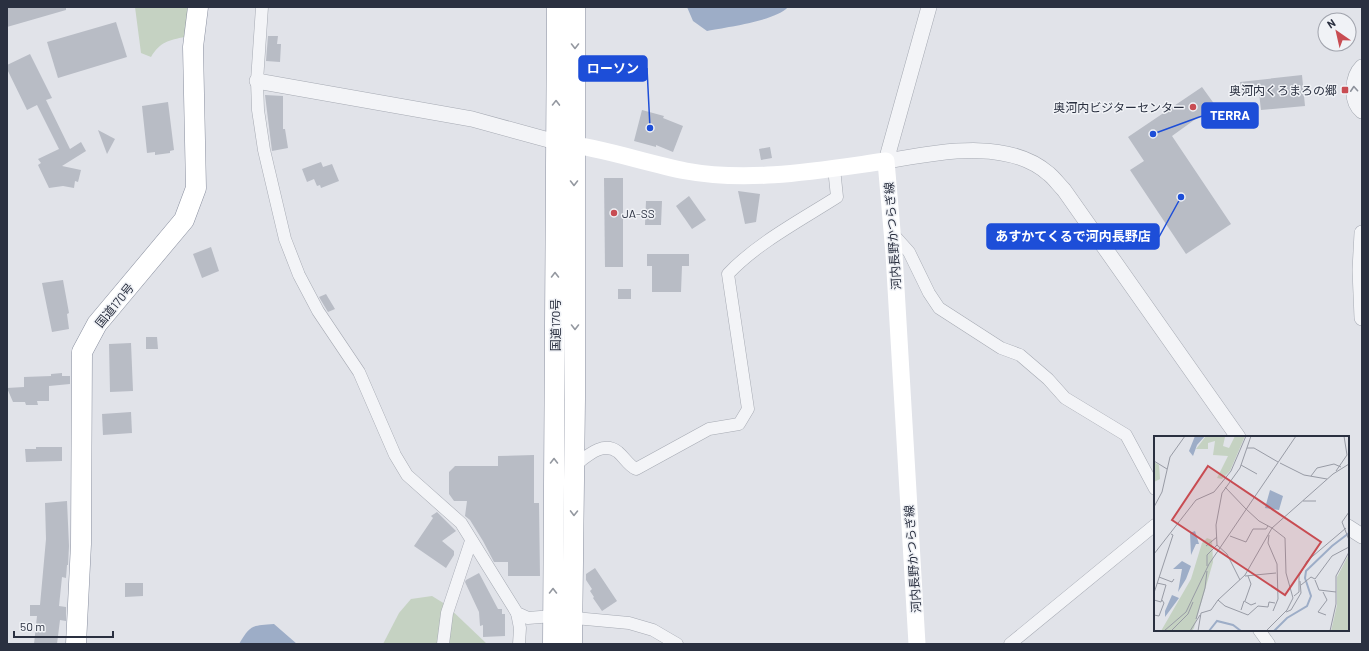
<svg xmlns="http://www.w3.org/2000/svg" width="1369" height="651" font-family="Barlow,'Noto Sans JP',sans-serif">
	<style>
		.green { fill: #c5d2c2 }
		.water { fill: #9dadc7 }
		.building { fill: #b8bcc5 }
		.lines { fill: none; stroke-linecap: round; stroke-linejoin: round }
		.minor-casing { stroke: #a6aab3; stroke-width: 13 }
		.tertiary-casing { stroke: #a6aab3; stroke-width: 16 }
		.trunk-casing { stroke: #898f9f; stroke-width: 21 }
		.minor { stroke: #f3f4f7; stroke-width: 12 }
		.tertiary { stroke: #f3f4f7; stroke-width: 15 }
		.secondary { stroke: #fff; stroke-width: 17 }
		.trunk { stroke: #fff; stroke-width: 20 }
		.oneway { stroke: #9498a0 }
		.oneway2 { stroke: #8e929c }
		.poi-dot { fill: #c84c52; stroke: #f0f2f6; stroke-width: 1.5 }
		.labels { text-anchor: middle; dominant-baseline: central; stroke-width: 3; stroke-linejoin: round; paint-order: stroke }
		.poi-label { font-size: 12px; fill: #2a3040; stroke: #f0f2f6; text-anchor: end }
		.street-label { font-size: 12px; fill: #2a3040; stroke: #f0f2f6 }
		.inset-river { fill: none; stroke: #9dadc7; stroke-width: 2 }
		.inset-road { fill: none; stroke: #989ba5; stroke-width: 1 }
		.view { fill: #c84c52; fill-opacity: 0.15; stroke: #c84c52; stroke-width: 2 }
		.inset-edge { fill: none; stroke: #2a3040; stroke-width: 2 }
		.leader { fill: none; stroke: #1d4ed8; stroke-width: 1.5 }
		.callout-dot { fill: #1d4ed8; stroke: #f0f2f6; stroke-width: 1.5 }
		.callout { fill: #1d4ed8; stroke: #1d4ed8; stroke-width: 1.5 }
		.callout-label { font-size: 13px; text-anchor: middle; font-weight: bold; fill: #fff }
	</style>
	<rect width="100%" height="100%" fill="#e1e3e9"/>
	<g class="green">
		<path d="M 135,7 L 191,7 L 185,37 C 169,40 160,42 151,57 L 141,53 Z"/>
		<path d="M 432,596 L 445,604 L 487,644 L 383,644 L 399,613 L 411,599 Z"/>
	</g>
	<g class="water">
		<path d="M 687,7 L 788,7 C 776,21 726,27 707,31 L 693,21 Z"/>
		<path d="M 274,624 L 297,644 L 239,644 C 251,624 252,626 274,624 Z"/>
	</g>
	<g class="building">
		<path d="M 7,7 L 66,7 L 66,10 L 7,27 Z"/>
		<path d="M 116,22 L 127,57 L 58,78 L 47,42 Z"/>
		<path d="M 268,36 L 278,36 L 277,44 L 281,44 L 280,62 L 266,61 Z"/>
		<path d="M 30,54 L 52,98 L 46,100 L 70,149 L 81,142 L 86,151 L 62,166 L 81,170 L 78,182 L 75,181 L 74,188 L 63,186 L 49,188 L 38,165 L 41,163 L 38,159 L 59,149 L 37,105 L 27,110 L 7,69 L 7,65 Z"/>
		<path d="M 1302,75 L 1305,106 L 1261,110 L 1259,93 L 1242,95 L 1240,82 Z"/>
		<path d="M 1202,87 L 1215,105 L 1172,136 L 1231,224 L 1186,254 L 1130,170 L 1144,161 L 1128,137 Z"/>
		<path d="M 265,95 L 283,96 L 283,129 L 285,129 L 288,148 L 272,151 Z"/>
		<path d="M 168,102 L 174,150 L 170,151 L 170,153 L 155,155 L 155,152 L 147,153 L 142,106 Z"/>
		<path d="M 642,110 L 664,116 L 663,118 L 683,126 L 673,152 L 656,145 L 656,147 L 634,141 Z"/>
		<path d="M 98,130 L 115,139 L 107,154 Z"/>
		<path d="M 770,147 L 772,158 L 761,160 L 759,149 Z"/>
		<path d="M 321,162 L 323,167 L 332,164 L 339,181 L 321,188 L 320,185 L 317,186 L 314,179 L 307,182 L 302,169 Z"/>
		<path d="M 604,178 L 623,178 L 623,267 L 605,267 Z"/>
		<path d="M 738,191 L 760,194 L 756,222 L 745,224 Z"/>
		<path d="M 689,196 L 706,220 L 692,229 L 676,206 Z"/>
		<path d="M 646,201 L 662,201 L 661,225 L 645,225 Z"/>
		<path d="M 211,247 L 219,271 L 202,278 L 193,254 Z"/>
		<path d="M 647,254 L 689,254 L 689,266 L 682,266 L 681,292 L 652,292 L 652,266 L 647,266 Z"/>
		<path d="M 63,280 L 69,313 L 67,314 L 69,329 L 52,332 L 42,283 Z"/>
		<rect x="618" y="289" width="13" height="10"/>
		<path d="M 326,294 L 335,309 L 328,312 L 319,297 Z"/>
		<path d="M 146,337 L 157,337 L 158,349 L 146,349 Z"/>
		<path d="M 131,343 L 133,391 L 110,392 L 109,344 Z"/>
		<path d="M 62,373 L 62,376 L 70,376 L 70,384 L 49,386 L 49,401 L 37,401 L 38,405 L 26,405 L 25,402 L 13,402 L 7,388 L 24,387 L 24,377 L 51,376 L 51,374 Z"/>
		<path d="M 131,412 L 132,433 L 103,435 L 102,414 Z"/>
		<path d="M 36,447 L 62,447 L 62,461 L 26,462 L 25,449 L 36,449 Z"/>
		<path d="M 534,455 L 534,503 L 539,503 L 540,576 L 508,576 L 508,562 L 494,562 L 483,541 L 470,520 L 465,516 L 467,501 L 454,501 L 449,494 L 449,472 L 455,466 L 498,466 L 498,456 Z"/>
		<path d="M 67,501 L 69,546 L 68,565 L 67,565 L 66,578 L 62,577 L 59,606 L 66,607 L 66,621 L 60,620 L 57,644 L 34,644 L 37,616 L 30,616 L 30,605 L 40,605 L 46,539 L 45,503 Z"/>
		<path d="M 437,512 L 456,531 L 442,541 L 454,551 L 454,555 L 446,568 L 414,546 L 433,518 L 431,516 Z"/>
		<path d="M 595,568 L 617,601 L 602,611 L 593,598 L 594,597 L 590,591 L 592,589 L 586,580 L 586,574 Z"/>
		<path d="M 479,573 L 498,609 L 502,609 L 502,614 L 505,614 L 505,636 L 483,637 L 483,625 L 480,626 L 479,612 L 465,582 L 466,580 Z"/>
		<path d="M 125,583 L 143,583 L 143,596 L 125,597 Z"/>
	</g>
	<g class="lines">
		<defs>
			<g id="minor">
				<path d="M 262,7 L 257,81 L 258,110 L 264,150 L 285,239 L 299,275 L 318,311 L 359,372 L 395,455 L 407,475 L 461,523 L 517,613 L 528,618 L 553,616 L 629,623 L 653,630 L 677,644"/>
				<path d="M 892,233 L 909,252 L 929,293 L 939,308 L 1001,348 L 1020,355 L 1048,379 L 1065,398 L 1126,435 L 1155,489"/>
				<path d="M 574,466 C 586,457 603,440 618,452 C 625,458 628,465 636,469 L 709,429 L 739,424 L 748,409 L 728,274 C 757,243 801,220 837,197 L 834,168"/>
				<path d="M 517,613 L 520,628 L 519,644"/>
				<path d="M 1259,630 L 1269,644"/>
				<path d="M 443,644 L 447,613 L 471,541"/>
				<path d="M 1010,644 L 1155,525"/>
			</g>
			<g id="tertiary">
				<path d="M 929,7 L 886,161 C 936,153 1007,137 1049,174 C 1054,178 1059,185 1064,190 L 1238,437"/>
				<path d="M 1362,67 C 1352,77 1350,101 1362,111"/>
				<path d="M 257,81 L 472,119 L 556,142"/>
				<path d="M 1362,233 L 1360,270 L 1362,318"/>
				<path d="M 1348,527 L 1362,536"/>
			</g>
			<g id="trunk">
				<path d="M 76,644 L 81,544 L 82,352 L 97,324 L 184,220 L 196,188 L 193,47 L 198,7"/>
				<path d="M 553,644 L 557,7"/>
				<path d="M 572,644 L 575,399 L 575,7"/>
			</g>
		</defs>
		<use href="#minor" class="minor-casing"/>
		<use href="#tertiary" class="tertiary-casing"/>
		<use href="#trunk" class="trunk-casing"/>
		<use href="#minor" class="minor"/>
		<use href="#tertiary" class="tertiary"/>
		<path class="secondary" d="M 562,143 C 604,148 645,163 686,171 C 751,183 821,170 886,161 L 894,254 L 917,644"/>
		<use href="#trunk" class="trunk"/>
	</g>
	<defs><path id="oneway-chevron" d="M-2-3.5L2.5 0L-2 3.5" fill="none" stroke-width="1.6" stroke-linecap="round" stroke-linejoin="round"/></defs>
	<g class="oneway">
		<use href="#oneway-chevron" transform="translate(575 46) rotate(90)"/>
		<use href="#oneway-chevron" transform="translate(556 103) rotate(-89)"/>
		<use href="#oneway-chevron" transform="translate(574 183) rotate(90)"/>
		<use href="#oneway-chevron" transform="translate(555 275) rotate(-90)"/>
		<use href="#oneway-chevron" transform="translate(575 327) rotate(90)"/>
		<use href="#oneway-chevron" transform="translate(554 461) rotate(-90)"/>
		<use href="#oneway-chevron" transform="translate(574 513) rotate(91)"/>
		<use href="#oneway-chevron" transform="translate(553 591) rotate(-90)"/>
	</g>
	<use class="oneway2" href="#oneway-chevron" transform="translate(1354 89) rotate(-94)"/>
	<g class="poi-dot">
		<rect x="1341" y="86" width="8" height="8" rx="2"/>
		<circle cx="1193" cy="107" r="4"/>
		<circle cx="614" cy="213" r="4"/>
	</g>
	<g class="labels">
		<g class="poi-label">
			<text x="1337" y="90">奥河内くろまろの郷</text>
			<text x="1185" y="107">奥河内ビジターセンター</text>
			<text x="622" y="213" text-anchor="start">JA-SS</text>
		</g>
		<g class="street-label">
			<text transform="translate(892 236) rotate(-94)">河内長野かつらぎ線</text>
			<text transform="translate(114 305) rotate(-51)">国道170号</text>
			<text transform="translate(555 325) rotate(-90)">国道170号</text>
			<text transform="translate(912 559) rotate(-94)">河内長野かつらぎ線</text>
		</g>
	</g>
	<g transform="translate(1154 436)">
		<rect width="195" height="195" fill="#e1e3e9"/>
		<path d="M 52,0 L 71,1 L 69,10 L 75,12 L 81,0 L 91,0 L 76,35 L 68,43 L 63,42 L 74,20 L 59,19 L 61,5 L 54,7 L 54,13 L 42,13 ZM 0,26 L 5,29 L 6,43 L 0,46 ZM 53,102 L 58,104 L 59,126 L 40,192 L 38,195 L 7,195 L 37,143 L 48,107 ZM 195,118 L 195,195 L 177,195 L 183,169 L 183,141 Z" fill="#c5d2c2"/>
		<path d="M 41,0 L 51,0 L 43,9 L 39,20 L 35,15 ZM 116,54 L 129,60 L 125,74 L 111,72 ZM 41,95 L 45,108 L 42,108 L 37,119 L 36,97 ZM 28,125 L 37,130 L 32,143 L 24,156 L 28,133 L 19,133 ZM 18,159 L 25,162 L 11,181 L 11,175 Z" fill="#9dadc7"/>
		<path class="inset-river" d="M 55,195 L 63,185 L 79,189 L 87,195M 120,195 L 133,182 L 153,170 L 157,160 L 151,142 L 152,135 L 178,110 L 195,97"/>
		<path class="inset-road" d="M 93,12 L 100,12 L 124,26M 0,25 L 13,33M 126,27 L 150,39 L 173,43M 87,29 L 103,38M 182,35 L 193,19 L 190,0M 157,40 L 163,32 L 180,28 L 187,31M 71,51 L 92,73M 149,65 L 162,65M 0,71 L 8,56 L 16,21 L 31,0M 195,76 L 188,86 L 195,104M 115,99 L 114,107 L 123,128 L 124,163 L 119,175M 76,100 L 92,106 L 99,93 L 112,93 L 114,90M 52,110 L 63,101M 0,118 L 42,64 L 60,56 L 77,35 L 92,0M 53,130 L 53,119 L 63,109M 91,140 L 122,137M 5,141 L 18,146 L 20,143M 161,143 L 178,120 L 195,111M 86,144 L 73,118 L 63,109 L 62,89 L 68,57 L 86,32 L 97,0M 161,144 L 165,154 L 182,156M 147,149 L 157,141 L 161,143M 169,156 L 173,164 L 164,176 L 172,179M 0,157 L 19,99 L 17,98M 140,160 L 145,156 L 145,140 L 153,125 L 192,92M 0,164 L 7,166 L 12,149 L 3,147M 64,164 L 71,170 L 94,179 L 104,170 L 114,171 L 115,166 L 121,167M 91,165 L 97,148 L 94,140M 87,174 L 90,165 L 97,169 L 102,167M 132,176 L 137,174 L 147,157 L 146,145M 0,179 L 5,180 L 10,167 L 8,164M 42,183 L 51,152 L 53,135M 10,195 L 32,176 L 55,128 L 142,0M 17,195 L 34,178 L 39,166M 36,195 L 46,179M 44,195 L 47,177 L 57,174 L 64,164 L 91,139 L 118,92 L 105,85 L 92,73M 112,195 L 133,174 L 139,162 L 132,137 L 131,102 L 118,92 L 179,38 L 195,28M 176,195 L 182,168 L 182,140 L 195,116"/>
		<path class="view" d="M 54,30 L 167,106 L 131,159 L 18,84 Z"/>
		<rect width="195" height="195" class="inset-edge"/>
	</g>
	<path class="leader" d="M650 128L647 68M1153 134L1202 116M1181 197L1159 237"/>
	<g class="callout-dot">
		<circle cx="650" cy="128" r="4"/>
		<circle cx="1153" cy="134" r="4"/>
		<circle cx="1181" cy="197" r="4"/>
	</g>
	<g class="callout">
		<rect x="579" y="56" width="68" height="25" rx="4"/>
		<rect x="1202" y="103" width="56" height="25" rx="4"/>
		<rect x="987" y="224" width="172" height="25" rx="4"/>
	</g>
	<g class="callout-label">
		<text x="613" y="73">ローソン</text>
		<text x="1230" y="120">TERRA</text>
		<text x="1073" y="241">あすかてくるで河内長野店</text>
	</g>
	<rect width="1369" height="651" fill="none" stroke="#2a3040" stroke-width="16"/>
	<g transform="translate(1337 32) rotate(326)"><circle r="19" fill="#f0f2f6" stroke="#a1a4ad"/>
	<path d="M0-3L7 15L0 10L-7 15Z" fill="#c84c52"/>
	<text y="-6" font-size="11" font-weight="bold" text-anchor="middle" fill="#2a3040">N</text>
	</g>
	<path d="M14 631v6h99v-6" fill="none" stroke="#2a3040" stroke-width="2"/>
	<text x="20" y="631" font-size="12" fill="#2a3040" stroke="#f0f2f6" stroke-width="3" paint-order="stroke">50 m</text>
</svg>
